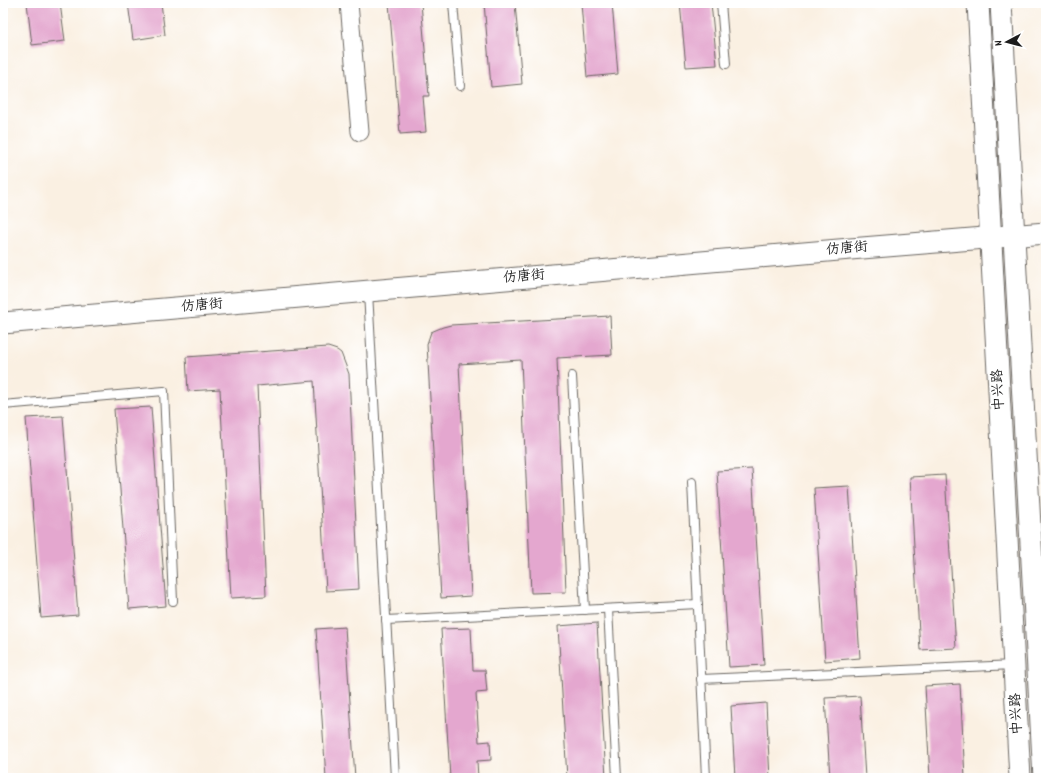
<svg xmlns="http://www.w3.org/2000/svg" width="1049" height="781" font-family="Dekko,'LXGW WenKai TC',sans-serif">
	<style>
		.building { fill: #e4a7cf }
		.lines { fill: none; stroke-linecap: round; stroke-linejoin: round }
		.service-casing { stroke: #6a6661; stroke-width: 10 }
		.minor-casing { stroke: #6a6661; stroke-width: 19 }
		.tertiary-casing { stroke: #6a6661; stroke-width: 23 }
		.service { stroke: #fff; stroke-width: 8 }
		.minor { stroke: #fff; stroke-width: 17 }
		.tertiary { stroke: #fff; stroke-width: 21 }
		.labels { text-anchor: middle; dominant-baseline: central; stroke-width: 3; stroke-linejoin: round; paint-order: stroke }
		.street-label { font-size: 14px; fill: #1c1c1c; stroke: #fff }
	</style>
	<rect width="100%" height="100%" fill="#fff"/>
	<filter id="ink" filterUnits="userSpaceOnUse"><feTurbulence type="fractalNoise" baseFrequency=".025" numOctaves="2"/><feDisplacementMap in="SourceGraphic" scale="8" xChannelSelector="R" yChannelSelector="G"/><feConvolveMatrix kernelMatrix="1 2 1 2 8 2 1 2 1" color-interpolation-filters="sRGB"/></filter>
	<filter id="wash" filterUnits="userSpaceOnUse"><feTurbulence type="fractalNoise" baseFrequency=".012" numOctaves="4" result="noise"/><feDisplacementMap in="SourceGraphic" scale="16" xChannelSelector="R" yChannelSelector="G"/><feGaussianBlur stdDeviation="0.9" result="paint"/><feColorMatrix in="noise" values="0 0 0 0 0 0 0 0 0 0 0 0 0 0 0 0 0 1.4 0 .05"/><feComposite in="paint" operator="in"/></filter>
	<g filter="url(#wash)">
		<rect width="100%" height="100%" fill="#faf0e2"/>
		<g id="blocks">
			<g class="building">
				<path d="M 27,3 L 60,3 L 65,41 L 32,45 Z"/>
				<path d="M 128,3 L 161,3 L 165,35 L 133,40 Z"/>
				<path d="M 389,3 L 421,3 L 429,96 L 423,96 L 426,132 L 400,134 Z"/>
				<path d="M 484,3 L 515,3 L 522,84 L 491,87 Z"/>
				<path d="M 581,3 L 612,3 L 618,74 L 587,77 Z"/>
				<path d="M 680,3 L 711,3 L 717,65 L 686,67 Z"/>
				<path d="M 610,316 L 612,355 L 557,358 L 566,592 L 531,593 L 521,360 L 459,364 L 471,596 L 441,598 L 427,344 L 431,332 L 443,327 L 451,325 Z"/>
				<path d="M 328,347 L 337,350 L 341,353 L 346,366 L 349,374 L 359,589 L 326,591 L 314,381 L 257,386 L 266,596 L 231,598 L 220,389 L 188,391 L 186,357 Z"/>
				<path d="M 151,407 L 166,606 L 129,609 L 114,409 Z"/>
				<path d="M 63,416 L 78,615 L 41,618 L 26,418 Z"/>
				<path d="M 752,469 L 764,665 L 729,667 L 717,471 Z"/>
				<path d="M 945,475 L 956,648 L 920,650 L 910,477 Z"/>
				<path d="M 849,486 L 860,658 L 825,661 L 814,488 Z"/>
				<path d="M 597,623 L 606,778 L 567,778 L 558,626 Z"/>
				<path d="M 345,627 L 355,778 L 326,778 L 316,629 Z"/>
				<path d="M 471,628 L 473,670 L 485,670 L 487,692 L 476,693 L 479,742 L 490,741 L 491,760 L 477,761 L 478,778 L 450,778 L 441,629 Z"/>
				<path d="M 960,684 L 965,778 L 930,778 L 925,686 Z"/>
				<path d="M 860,696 L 865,778 L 830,778 L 825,698 Z"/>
				<path d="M 766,703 L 770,778 L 735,778 L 731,706 Z"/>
			</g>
		</g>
	</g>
	<g filter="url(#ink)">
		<use href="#blocks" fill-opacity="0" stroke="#6a6661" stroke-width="1"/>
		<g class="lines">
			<defs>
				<g id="service">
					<path d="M 453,3 L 460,86"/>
					<path d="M 721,3 L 726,64"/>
					<path d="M 368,292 L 395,778"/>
					<path d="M 572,376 L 585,610"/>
					<path d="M 3,405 L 164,391 L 173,601"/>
					<path d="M 692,482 L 706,778"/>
					<path d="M 608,609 L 617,778"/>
					<path d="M 386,620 L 698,604"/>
					<path d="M 701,679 L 1014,665"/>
				</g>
				<path id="minor" d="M 349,3 L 360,132"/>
				<g id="tertiary">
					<path d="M 978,3 L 1020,778"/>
					<path d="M 1001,3 L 1044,778"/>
					<path d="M 3,323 L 850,249 L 1046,233"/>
				</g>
			</defs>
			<use href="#service" class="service-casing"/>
			<use href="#minor" class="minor-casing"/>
			<use href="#tertiary" class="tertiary-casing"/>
			<use href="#service" class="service"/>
			<use href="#minor" class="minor"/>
			<use href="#tertiary" class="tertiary"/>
		</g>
	</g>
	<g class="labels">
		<g class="street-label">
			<text transform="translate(847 249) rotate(-5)">仿唐街</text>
			<text transform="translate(524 277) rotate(-5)">仿唐街</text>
			<text transform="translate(202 306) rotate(-5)">仿唐街</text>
			<text transform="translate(999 390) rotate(-93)">中兴路</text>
			<text transform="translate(1017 714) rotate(-93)">中兴路</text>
		</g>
	</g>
	<rect width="1049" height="781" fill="none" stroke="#fff" stroke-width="16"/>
	<g transform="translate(1007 42) rotate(263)" stroke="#ffffff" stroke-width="3" paint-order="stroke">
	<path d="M0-3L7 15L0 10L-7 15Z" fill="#1c1c1c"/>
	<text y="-6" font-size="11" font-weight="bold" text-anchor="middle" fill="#1c1c1c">N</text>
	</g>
</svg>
